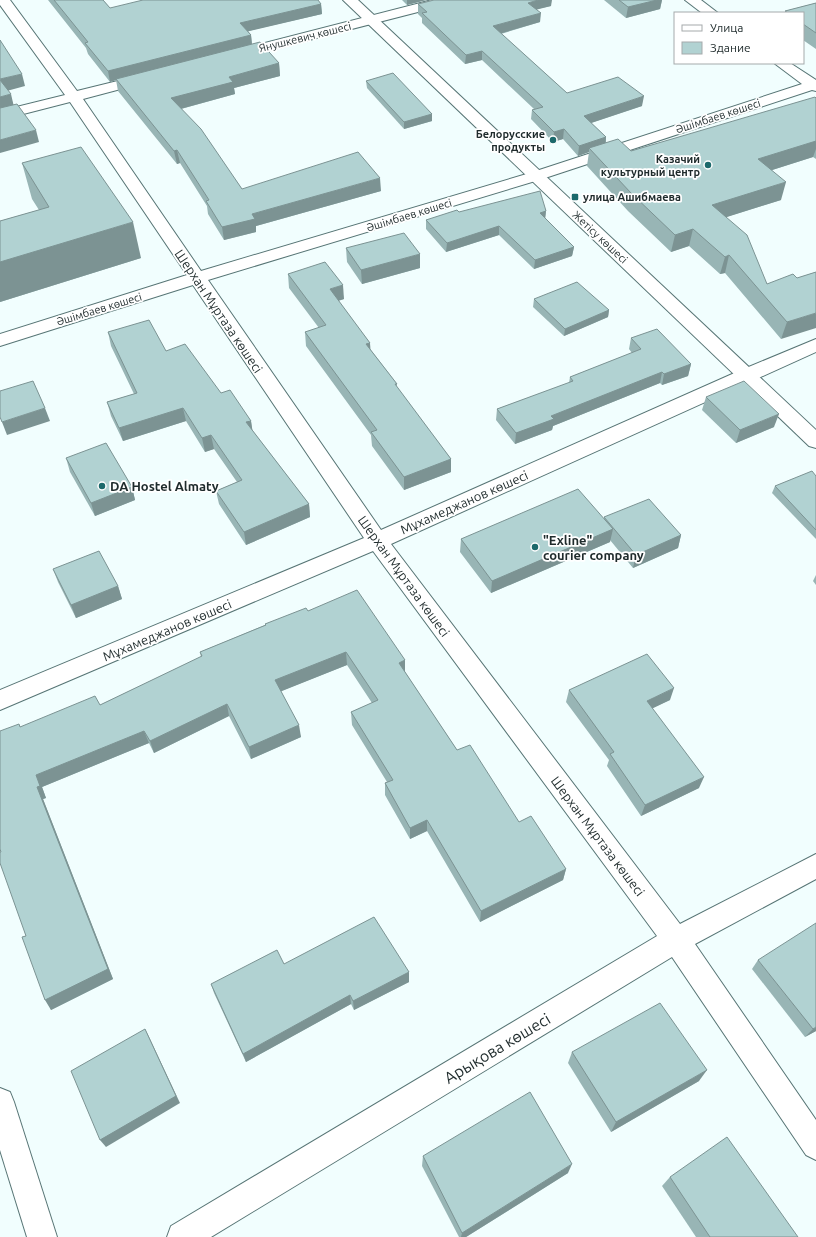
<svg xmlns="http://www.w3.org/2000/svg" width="816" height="1237" font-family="Ubuntu,sans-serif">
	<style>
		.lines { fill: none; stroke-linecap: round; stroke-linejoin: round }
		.street-casing { stroke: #577575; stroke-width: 2 }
		.secondary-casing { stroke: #577575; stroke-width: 2 }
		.street { fill: #fff; fill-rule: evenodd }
		.secondary { fill: #fff; fill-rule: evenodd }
		.wall { fill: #98b5b5 }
		.shaded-wall { fill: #7c9393 }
		.building { fill: #b1d2d2; stroke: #7c9393 }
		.poi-dot { fill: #1c696b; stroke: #fff; stroke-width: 1.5 }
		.labels { text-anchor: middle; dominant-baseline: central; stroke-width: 3.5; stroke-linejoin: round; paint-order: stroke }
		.far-street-label { font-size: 11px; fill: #1f2b2c; stroke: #fff }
		.far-poi-label { font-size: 11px; font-weight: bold; fill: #1f2b2c; stroke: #fff; text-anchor: end }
		.street-label { font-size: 13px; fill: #1f2b2c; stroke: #fff }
		.poi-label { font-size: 13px; font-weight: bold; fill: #1f2b2c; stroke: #fff; text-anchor: start }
		.near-street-label { font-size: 16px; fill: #1f2b2c; stroke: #fff }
	</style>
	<rect width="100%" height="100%" fill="#f1fefe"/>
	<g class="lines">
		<defs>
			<g id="street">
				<path d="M 0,0 L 10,0 L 77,91 L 146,74 L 151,75 L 153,78 L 151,81 L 83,99 L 201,271 L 530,173 L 802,84 L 774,63 L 790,63 L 816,80 L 816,91 L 812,90 L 542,179 L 208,280 L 381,530 L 739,371 L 816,339 L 816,352 L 391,544 L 680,924 L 816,854 L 816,879 L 695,944 L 816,1120 L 816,1160 L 806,1155 L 672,957 L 211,1237 L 167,1237 L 171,1226 L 657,936 L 373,551 L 0,710 L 0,690 L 364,538 L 193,285 L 0,346 L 0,334 L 187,275 L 70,102 L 0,120 L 0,111 L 65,95 L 0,5 Z"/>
				<path d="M 432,0 L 455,0 L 453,3 L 235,59 L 230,58 L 228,55 L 230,52 Z"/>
				<path d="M 685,0 L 701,0 L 718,13 L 702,13 Z"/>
				<path d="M 0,1088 L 10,1092 L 14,1102 L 57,1237 L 27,1237 L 0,1150 Z"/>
			</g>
			<path id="secondary" d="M 343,0 L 358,0 L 816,430 L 816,448 L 809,446 Z"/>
		</defs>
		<use href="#street" class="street-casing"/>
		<use href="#secondary" class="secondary-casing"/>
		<use href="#street" class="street"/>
		<use href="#secondary" class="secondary"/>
	</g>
	<g class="wall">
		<path d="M 48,0 L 103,0 L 110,8 L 321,4 L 322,14 L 248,31 L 251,35 L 252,44 L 279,63 L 280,76 L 234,88 L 235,94 L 181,109 L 242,189 L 381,191 L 256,226 L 256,232 L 224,240 L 208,214 L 207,206 L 180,163 L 177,164 L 118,91 L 116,80 L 110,82 L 88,54 L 86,48 Z"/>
		<path d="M 402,0 L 426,0 L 407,5 Z"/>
		<path d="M 604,0 L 662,0 L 660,9 L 626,18 Z"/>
		<path d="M 816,3 L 816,49 L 803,40 L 803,13 L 785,13 L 785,11 Z"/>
		<path d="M 418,4 L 551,6 L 537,9 L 540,22 L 501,34 L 567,93 L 642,106 L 591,123 L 606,137 L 606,143 L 631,151 L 816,98 L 816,159 L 813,157 L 772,170 L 781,200 L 726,217 L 767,284 L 797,278 L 816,272 L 781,339 L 725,273 L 720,274 L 689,246 L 671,252 L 628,211 L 587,166 L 589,152 L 578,156 L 563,139 L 553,142 L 531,119 L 532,110 L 534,109 L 482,60 L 465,64 L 422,23 L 422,18 L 418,14 Z"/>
		<path d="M 366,81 L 432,114 L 432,121 L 404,129 L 367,88 Z"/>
		<path d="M 22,163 L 141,258 L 0,302 L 0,221 L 39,210 L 32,199 Z"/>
		<path d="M 546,211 L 545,218 L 574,247 L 572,256 L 534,269 L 499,235 L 446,252 L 426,229 L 426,220 L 459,212 Z"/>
		<path d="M 346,248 L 420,268 L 362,284 L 347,262 Z"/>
		<path d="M 288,274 L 344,299 L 338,301 L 370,343 L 370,349 L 397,384 L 397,388 L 451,459 L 451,472 L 404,490 L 372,446 L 371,435 L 306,346 L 305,332 L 319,328 L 289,288 Z"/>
		<path d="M 534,299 L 609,310 L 608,317 L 564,336 L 533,307 Z"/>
		<path d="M 108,332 L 166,351 L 221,393 L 251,421 L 252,430 L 309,504 L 310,517 L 246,545 L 219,504 L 216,491 L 237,482 L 214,449 L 205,452 L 186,421 L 123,441 L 111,416 L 107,402 L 134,394 L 111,346 Z"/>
		<path d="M 631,338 L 691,364 L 688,376 L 662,385 L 660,383 L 553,426 L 552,430 L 515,444 L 496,420 L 497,409 L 569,383 L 570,377 L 632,353 L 629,349 Z"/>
		<path d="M 706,397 L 774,427 L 736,443 L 702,410 Z"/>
		<path d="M 66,458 L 132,487 L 135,500 L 95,516 L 70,472 Z"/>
		<path d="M 816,476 L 816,539 L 772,493 L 775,486 Z"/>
		<path d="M 604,517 L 681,535 L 678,548 L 633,568 L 610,540 L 610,542 L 491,593 L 460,552 L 461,539 L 604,519 Z"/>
		<path d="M 53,569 L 118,586 L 122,599 L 76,618 L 58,582 Z"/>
		<path d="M 816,575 L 816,585 L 813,581 Z"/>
		<path d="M 308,611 L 405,660 L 405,672 L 457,750 L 519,822 L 566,869 L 563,880 L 480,922 L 427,831 L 410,839 L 385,795 L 385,783 L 387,782 L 352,725 L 351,712 L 372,703 L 347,665 L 281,691 L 301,737 L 251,759 L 229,716 L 154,753 L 149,743 L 42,787 L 46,798 L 43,799 L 113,979 L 51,1010 L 26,936 L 1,852 L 20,727 L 100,705 L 201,657 L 200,652 L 265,625 L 265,624 Z"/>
		<path d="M 569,690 L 670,700 L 652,708 L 699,788 L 641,816 L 607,766 L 609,760 L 566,702 Z"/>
		<path d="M 758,960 L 816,1031 L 805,1037 L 752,969 Z"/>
		<path d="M 284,964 L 409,972 L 409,982 L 354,1010 L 351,1004 L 246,1062 L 214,993 L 211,984 Z"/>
		<path d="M 572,1052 L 699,1081 L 611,1132 L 568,1063 Z"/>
		<path d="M 423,1156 L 568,1173 L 466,1237 L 459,1237 L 422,1166 Z"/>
		<path d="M 670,1177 L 798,1237 L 696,1237 L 662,1186 Z"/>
	</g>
	<g class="shaded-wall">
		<path d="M 407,0 L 426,0 L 407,5 Z"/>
		<path d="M 538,0 L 552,0 L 551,6 L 527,12 L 528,3 Z"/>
		<path d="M 657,0 L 662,0 L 660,9 L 626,18 L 628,7 Z"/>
		<path d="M 321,4 L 322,14 L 241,33 L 240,23 Z"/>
		<path d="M 541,13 L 540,22 L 492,36 L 493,26 Z"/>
		<path d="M 251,35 L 252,45 L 116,79 L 116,80 L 110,82 L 108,71 Z"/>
		<path d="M 482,51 L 482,60 L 465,64 L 466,55 Z"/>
		<path d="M 279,63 L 280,76 L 234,88 L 235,94 L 173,111 L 171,98 L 229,77 Z"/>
		<path d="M 22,74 L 25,86 L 3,92 L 0,79 Z"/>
		<path d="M 11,94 L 14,107 L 0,111 L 0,97 Z"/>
		<path d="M 644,96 L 642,106 L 582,126 L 584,116 Z"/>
		<path d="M 432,114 L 432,121 L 404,129 L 404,122 Z"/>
		<path d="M 564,129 L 563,139 L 553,142 L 554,132 Z"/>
		<path d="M 36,130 L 39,142 L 0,153 L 0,140 Z"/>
		<path d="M 606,137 L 605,147 L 589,148 L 589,152 L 578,156 L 579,146 Z"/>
		<path d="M 816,141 L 816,149 L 813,157 L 753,176 L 758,159 Z"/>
		<path d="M 177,150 L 180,163 L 177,164 L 174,151 Z"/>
		<path d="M 380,178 L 381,191 L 256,226 L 256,232 L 224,240 L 222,227 L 252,214 Z"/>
		<path d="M 786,182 L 781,200 L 708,223 L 712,205 Z"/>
		<path d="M 546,211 L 545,220 L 540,213 Z"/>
		<path d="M 133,222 L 141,258 L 0,302 L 0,262 Z"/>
		<path d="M 499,226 L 499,235 L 446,252 L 447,243 Z"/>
		<path d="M 693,229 L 689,246 L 671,252 L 675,235 Z"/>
		<path d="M 574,247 L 572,256 L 534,269 L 535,260 Z"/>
		<path d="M 420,254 L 420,268 L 362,284 L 361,270 Z"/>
		<path d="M 729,255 L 725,273 L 720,274 L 725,257 Z"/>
		<path d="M 343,285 L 344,299 L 331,303 L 330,289 Z"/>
		<path d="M 609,310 L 608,317 L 564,336 L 565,329 Z"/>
		<path d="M 816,313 L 816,328 L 781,339 L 787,322 Z"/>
		<path d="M 370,343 L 371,356 L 366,344 Z"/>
		<path d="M 691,364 L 688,376 L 662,385 L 664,374 Z"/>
		<path d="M 662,372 L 660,383 L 553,426 L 552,430 L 515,444 L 516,433 L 551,416 Z"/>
		<path d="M 45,408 L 50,421 L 7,435 L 2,422 Z"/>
		<path d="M 183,408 L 186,421 L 123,441 L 119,428 Z"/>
		<path d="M 779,414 L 774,427 L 736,443 L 740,430 Z"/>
		<path d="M 251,421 L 253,434 L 246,422 Z"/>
		<path d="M 211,435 L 214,449 L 205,452 L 202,438 Z"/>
		<path d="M 451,459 L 451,472 L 404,490 L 404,477 Z"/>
		<path d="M 132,487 L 135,500 L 95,516 L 91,503 Z"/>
		<path d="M 309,504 L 310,517 L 246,545 L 244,532 Z"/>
		<path d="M 613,529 L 610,542 L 491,593 L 492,581 Z"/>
		<path d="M 681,535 L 678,548 L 633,568 L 636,555 Z"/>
		<path d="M 118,586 L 122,599 L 76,618 L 71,605 Z"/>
		<path d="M 346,652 L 347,665 L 277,693 L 275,680 Z"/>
		<path d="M 405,660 L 405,673 L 399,663 Z"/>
		<path d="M 674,688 L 670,700 L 643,713 L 647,701 Z"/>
		<path d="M 227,704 L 229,716 L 154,753 L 150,741 Z"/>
		<path d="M 299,725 L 301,737 L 251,759 L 249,747 Z"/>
		<path d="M 144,731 L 149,743 L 42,787 L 46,798 L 43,799 L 113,979 L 51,1010 L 45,1000 L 37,787 L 36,775 Z"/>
		<path d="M 704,777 L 699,788 L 641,816 L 645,805 Z"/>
		<path d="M 427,820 L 427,831 L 410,839 L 410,828 Z"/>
		<path d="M 566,869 L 563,880 L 480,922 L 481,911 Z"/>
		<path d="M 409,972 L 409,982 L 354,1010 L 353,1001 Z"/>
		<path d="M 350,995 L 351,1004 L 246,1062 L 243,1054 Z"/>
		<path d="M 816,1027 L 816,1031 L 805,1037 L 813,1029 Z"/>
		<path d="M 145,1029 L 149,1037 L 180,1103 L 106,1147 L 100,1140 Z"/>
		<path d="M 707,1070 L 699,1081 L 611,1132 L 616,1122 Z"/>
		<path d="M 572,1164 L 568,1173 L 466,1237 L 461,1237 L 462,1233 Z"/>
	</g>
	<g class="building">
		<path d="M 54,0 L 103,0 L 110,8 L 143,0 L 318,0 L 321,4 L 240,23 L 251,35 L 108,71 L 85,43 L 88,42 Z"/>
		<path d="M 434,0 L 538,0 L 528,3 L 541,13 L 493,26 L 567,93 L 618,77 L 644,96 L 584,116 L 606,137 L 579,146 L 564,129 L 554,132 L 532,110 L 543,107 L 482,51 L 466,55 L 422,13 L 427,12 L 418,4 Z"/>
		<path d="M 619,0 L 657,0 L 628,7 Z"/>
		<path d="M 816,3 L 816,33 L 803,24 L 803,13 L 788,13 L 785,11 Z"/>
		<path d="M 0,40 L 22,74 L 0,79 Z"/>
		<path d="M 260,42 L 279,63 L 229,77 L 233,82 L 171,98 L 201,129 L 242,189 L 358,152 L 380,178 L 252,214 L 255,219 L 222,227 L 206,201 L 209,200 L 177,150 L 174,151 L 116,79 Z"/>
		<path d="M 393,73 L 432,114 L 404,122 L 366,81 Z"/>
		<path d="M 0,80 L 11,94 L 0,97 Z"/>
		<path d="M 815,97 L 816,98 L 816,141 L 758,159 L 786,182 L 712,205 L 747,235 L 767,284 L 793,274 L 797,278 L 816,272 L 816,313 L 787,322 L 729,255 L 725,257 L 693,229 L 675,235 L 631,193 L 589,148 L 618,139 L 631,151 Z"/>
		<path d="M 17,104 L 36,130 L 0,140 L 0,108 Z"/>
		<path d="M 81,147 L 133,222 L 0,262 L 0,221 L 49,207 L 22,163 Z"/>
		<path d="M 540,191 L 546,211 L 540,213 L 574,247 L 535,260 L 499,226 L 447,243 L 426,220 L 457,210 L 459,212 Z"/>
		<path d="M 404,233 L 420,254 L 361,270 L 346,248 Z"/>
		<path d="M 325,262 L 343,285 L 330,289 L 370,343 L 366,344 L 397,384 L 395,384 L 451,459 L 404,477 L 371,432 L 377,430 L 305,332 L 326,325 L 288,274 Z"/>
		<path d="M 577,282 L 609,310 L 565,329 L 534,299 Z"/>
		<path d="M 149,320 L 166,351 L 185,344 L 221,393 L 230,390 L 251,421 L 246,422 L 309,504 L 244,532 L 216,491 L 242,480 L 211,435 L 202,438 L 183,408 L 119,428 L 107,402 L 137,393 L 108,332 Z"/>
		<path d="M 657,329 L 691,364 L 664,374 L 662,372 L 551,416 L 554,419 L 516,433 L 497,409 L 573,381 L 570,377 L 641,349 L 631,338 Z"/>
		<path d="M 33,381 L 45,408 L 2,422 L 0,417 L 0,391 Z"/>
		<path d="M 744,381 L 779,414 L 740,430 L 706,397 Z"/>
		<path d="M 106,443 L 132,487 L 91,503 L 66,458 Z"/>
		<path d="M 812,471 L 816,476 L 816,530 L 775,486 Z"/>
		<path d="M 578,489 L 613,529 L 492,581 L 461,539 Z"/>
		<path d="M 649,499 L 681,535 L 636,555 L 604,517 Z"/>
		<path d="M 99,551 L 118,586 L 71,605 L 53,569 Z"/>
		<path d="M 357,590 L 405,660 L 399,663 L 457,750 L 470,745 L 519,822 L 531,816 L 566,869 L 481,911 L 427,820 L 410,828 L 385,783 L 393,780 L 351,712 L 378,700 L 346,652 L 275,680 L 299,725 L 249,747 L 227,704 L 150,741 L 144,731 L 36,775 L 40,786 L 37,787 L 108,969 L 45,1000 L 22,937 L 26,936 L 0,863 L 0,852 L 1,852 L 0,849 L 0,731 L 19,724 L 20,727 L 95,696 L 100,705 L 202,656 L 200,652 L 266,625 L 265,624 L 306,608 L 308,611 Z"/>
		<path d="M 647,654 L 674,688 L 647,701 L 704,777 L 645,805 L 610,754 L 614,752 L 569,690 Z"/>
		<path d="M 374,917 L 409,972 L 353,1001 L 350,995 L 243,1054 L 211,984 L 277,950 L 284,964 Z"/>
		<path d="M 816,923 L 816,1027 L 813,1029 L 758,960 Z"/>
		<path d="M 660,1003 L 707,1070 L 616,1122 L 572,1052 Z"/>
		<path d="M 145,1029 L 176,1096 L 100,1140 L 71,1071 Z"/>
		<path d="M 530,1092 L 572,1164 L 462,1233 L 423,1156 Z"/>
		<path d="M 727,1137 L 798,1237 L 710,1237 L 670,1177 Z"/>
	</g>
	<g class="poi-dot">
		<circle cx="553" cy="140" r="4"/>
		<circle cx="708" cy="165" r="4"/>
		<rect x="571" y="193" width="8" height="8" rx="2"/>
		<circle cx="102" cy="486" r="4"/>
		<circle cx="535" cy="547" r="4"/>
	</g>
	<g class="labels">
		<g class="far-street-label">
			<text transform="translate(305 37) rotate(-14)">Янушкевич көшесі</text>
			<text transform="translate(718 116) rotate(-18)">Әшімбаев көшесі</text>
			<text transform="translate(409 215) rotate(-17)">Әшімбаев көшесі</text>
			<text transform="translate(600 237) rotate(43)">Жетісу көшесі</text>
			<text transform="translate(99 309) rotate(-17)">Әшімбаев көшесі</text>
		</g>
		<g class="far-poi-label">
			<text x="545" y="134">Белорусские<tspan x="545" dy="13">продукты</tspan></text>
			<text x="700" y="159">Казачий<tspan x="700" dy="13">культурный центр</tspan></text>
			<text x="583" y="197" text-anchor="start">улица Ашибмаева</text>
		</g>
		<g class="street-label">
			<text transform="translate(219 311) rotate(56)">Шерхан Мұртаза көшесі</text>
			<text transform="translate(464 502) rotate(-24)">Мұхамеджанов көшесі</text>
			<text transform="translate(404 576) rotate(54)">Шерхан Мұртаза көшесі</text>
			<text transform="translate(167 630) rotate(-23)">Мұхамеджанов көшесі</text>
			<text transform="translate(598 836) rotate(53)">Шерхан Мұртаза көшесі</text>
		</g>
		<g class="poi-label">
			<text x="110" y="486">DA Hostel Almaty</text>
			<text x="543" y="540">"Exline"<tspan x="543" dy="15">courier company</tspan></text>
		</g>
		<g class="near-street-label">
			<text transform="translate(497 1048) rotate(-31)">Арықова көшесі</text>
		</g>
	</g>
	<rect x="674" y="12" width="130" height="52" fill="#ffffff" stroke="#a5aaab"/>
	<rect x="682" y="25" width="20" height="6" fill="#ffffff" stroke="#a5aaab"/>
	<text x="710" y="32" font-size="12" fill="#1f2b2c">Улица</text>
	<rect x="682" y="42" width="20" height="12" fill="#b1d2d2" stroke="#a5aaab"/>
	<text x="710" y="52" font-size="12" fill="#1f2b2c">Здание</text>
</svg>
